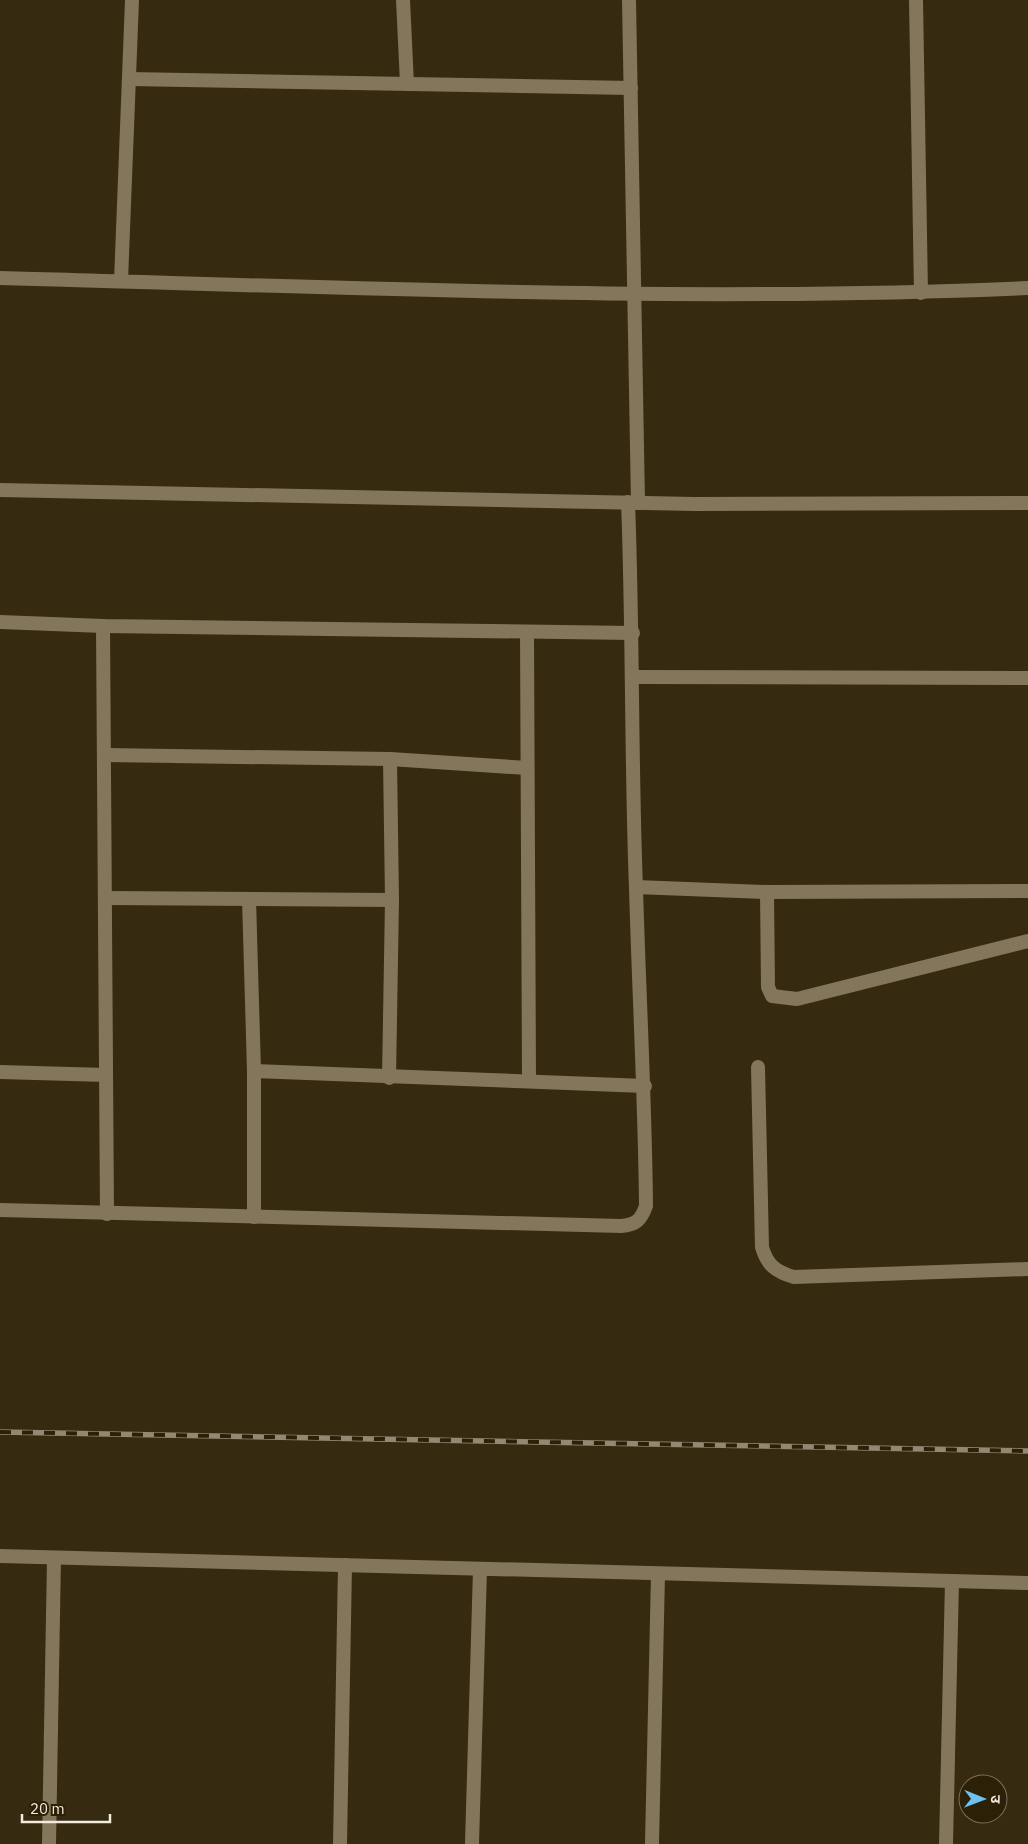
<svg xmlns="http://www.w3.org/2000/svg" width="1028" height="1844" font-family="'IBM Plex Sans','Noto Sans Devanagari',sans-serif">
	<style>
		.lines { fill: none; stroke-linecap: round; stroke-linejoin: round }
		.minor { stroke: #84765b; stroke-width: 14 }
		.tertiary { stroke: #84765b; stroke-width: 14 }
		.rail-casing { stroke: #928874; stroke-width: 5.5 }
		.rail { stroke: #2c2007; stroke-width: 4; stroke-dasharray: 11; stroke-linecap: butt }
	</style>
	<rect width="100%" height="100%" fill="#362a11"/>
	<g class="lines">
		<g class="minor">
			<path d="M 403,0 L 407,84"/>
			<path d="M 916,0 L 921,293"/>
			<path d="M 129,79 L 631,88"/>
			<path d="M 0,278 C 342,287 686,303 1028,288"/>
			<path d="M 121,281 L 132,0"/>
			<path d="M 0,622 L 103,626 L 633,633"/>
			<path d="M 103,626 L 107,1214"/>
			<path d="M 527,632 L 529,1081"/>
			<path d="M 633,677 L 1028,678"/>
			<path d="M 104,755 L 390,759 L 527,768"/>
			<path d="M 636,887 L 767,892 L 1028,891"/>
			<path d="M 767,892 L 768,987 L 772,996 L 797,999 L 1028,941"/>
			<path d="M 105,898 L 392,900"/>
			<path d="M 249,899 L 254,1071 L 254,1217"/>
			<path d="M 758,1067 L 762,1247 C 767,1265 776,1272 794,1277 L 1028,1269"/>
			<path d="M 254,1071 L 645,1086"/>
			<path d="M 0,1072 L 106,1075"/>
			<path d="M 389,1078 L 392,900 L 390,759"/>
			<path d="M 0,1210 L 621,1226 C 636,1225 641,1220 646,1206 C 645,1100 639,994 636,888 C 631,760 633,631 628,502"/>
			<path d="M 49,1844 L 54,1558"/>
			<path d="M 340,1844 L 345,1565"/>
			<path d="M 472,1844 L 480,1569"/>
			<path d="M 946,1844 L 952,1581"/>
		</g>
		<g class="tertiary">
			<path d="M 629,0 L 638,503"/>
			<path d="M 0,490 L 695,504 L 1028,503"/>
			<path d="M 0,1556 L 1028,1583"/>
			<path d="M 652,1844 L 658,1574"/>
		</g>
		<defs>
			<path id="rail" d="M 0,1432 L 1028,1451"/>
		</defs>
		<use href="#rail" class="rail-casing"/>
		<use href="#rail" class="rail"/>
	</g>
	<g transform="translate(983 1799) rotate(91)"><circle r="24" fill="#2c2007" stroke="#7b715c"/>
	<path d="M0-4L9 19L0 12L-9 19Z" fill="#6dc2f3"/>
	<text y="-8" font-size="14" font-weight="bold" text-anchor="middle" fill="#f2eadb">उ</text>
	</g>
	<path d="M22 1814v8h88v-8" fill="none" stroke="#f2eadb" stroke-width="2.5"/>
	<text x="30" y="1814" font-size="15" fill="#f2eadb" stroke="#2c2007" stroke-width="4" paint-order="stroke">20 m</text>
</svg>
